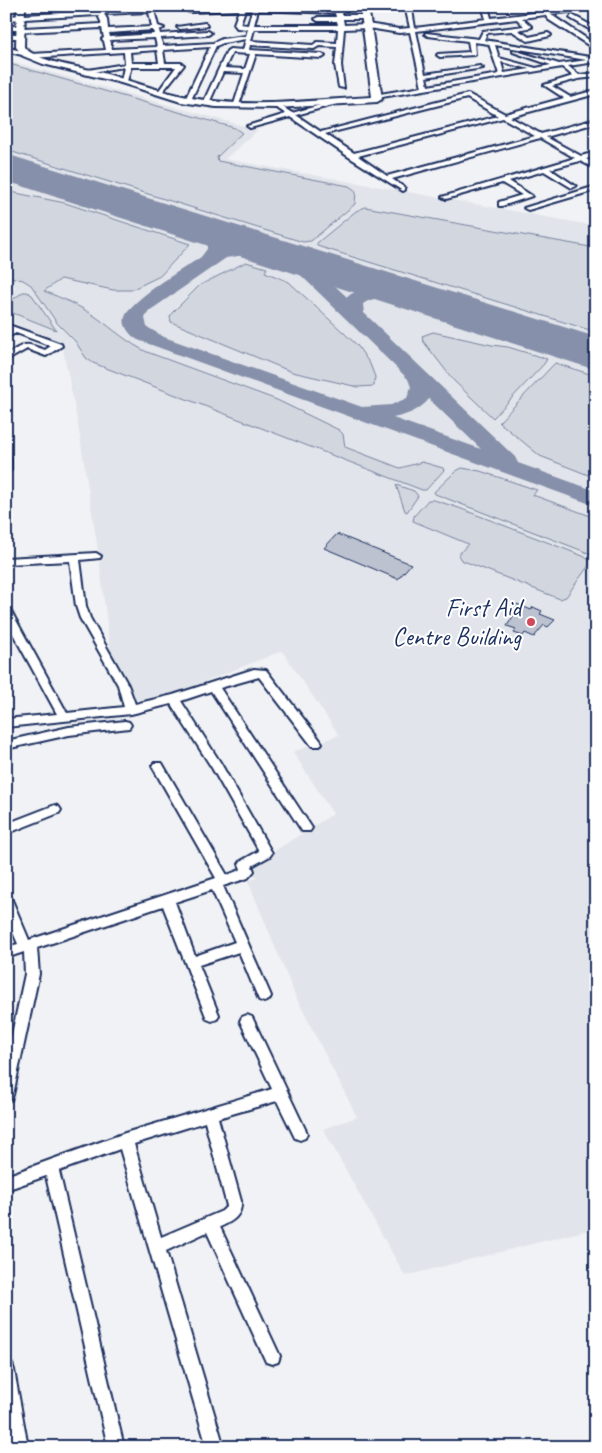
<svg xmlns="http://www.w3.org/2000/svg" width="602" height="1453" font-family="Caveat,sans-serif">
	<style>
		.built { fill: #e1e4ea }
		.green { fill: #d2d6df; stroke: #76829e }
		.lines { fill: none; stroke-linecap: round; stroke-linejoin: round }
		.taxiway { fill: #8690aa; fill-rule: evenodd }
		.runway { fill: #8690aa; fill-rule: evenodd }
		.building { fill: #bcc2d0; stroke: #1b2f5e }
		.street-casing { stroke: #1b2f5e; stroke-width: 4 }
		.secondary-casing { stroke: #1b2f5e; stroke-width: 4 }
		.street { fill: #fff; fill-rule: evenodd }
		.secondary { fill: #fff; fill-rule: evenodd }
		.poi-dot { fill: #d1495b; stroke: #fff; stroke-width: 2 }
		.labels { text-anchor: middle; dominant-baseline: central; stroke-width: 4; stroke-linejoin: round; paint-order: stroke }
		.poi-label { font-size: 25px; fill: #1b2f5e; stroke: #fff; text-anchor: end }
	</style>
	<rect width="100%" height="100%" fill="#f1f2f5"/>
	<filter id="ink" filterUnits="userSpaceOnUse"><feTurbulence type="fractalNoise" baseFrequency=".02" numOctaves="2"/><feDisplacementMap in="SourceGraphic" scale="10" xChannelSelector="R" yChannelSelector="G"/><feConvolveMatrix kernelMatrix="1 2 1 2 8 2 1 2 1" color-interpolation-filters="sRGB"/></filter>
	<g filter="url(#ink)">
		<path class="built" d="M 6,60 L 258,130 L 225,159 L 596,226 L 596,1228 L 405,1276 L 323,1129 L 357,1117 L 294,993 L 248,881 L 257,878 L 249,867 L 333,814 L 293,752 L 339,735 L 282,651 L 178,692 L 143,700 L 131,699 L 111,657 L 98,550 L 78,425 L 62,344 L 6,320 L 6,293 L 16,287 L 6,283 Z"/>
		<g class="green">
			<path d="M 6,63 L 235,128 L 242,133 L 217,157 L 218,161 L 349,186 L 356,191 L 355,204 L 311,241 L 303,242 L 6,150 Z"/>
			<path d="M 6,191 L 65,203 L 190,244 L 160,276 L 131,290 L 113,290 L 61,279 L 44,291 C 62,298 80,306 96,317 C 113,329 128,343 147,352 L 277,400 L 339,430 L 343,434 L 345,447 L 400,468 L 422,462 L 443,468 L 444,470 L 426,490 L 422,490 L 93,363 L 86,358 L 75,341 L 57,323 L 31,285 L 23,280 L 6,276 Z"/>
			<path d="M 365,207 L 596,248 L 596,332 L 317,246 L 317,243 L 356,211 Z"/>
			<path d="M 246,262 L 267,268 L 265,272 L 289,282 L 357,345 L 370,364 L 375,377 L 374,386 L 358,387 L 292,372 L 171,322 L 170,317 L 172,313 L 200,285 Z"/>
			<path d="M 23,292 L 27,292 L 32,295 L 56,330 L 8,311 L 7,304 Z"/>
			<path d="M 433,332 L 492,345 L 508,347 L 547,359 L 544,364 L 493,418 L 454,381 L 423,341 L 422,336 Z"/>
			<path d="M 555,363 L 596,376 L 596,478 L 540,456 L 499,422 Z"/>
			<path d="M 462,468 L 480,471 L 537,490 L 533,495 L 596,518 L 596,556 L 435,494 L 434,492 L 456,471 Z"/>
			<path d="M 396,485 L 414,491 L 418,496 L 407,512 L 405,511 Z"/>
			<path d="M 428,500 L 434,500 L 459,508 L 583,556 L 589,560 L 589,565 L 566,597 L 560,599 L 461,560 L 458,555 L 468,544 L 413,521 L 414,516 Z"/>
		</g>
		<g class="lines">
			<path class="taxiway" d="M 187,218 C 201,222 224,230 226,246 L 250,242 L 286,249 L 288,252 L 299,253 L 347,297 C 365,283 390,283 412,289 L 415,293 L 412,297 C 395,301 379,293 363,304 L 364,313 L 515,457 L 518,463 L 596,491 L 596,506 L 138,340 C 131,336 122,326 125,317 C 131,299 183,269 201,257 L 207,249 L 207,242 C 198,234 184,233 178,224 L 180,220 ZM 250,254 L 283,258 L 408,379 L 411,387 L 407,398 L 391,405 L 362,407 L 164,337 L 147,327 L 145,318 L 149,311 L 226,258 ZM 429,399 L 481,449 L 393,418 C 407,415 419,411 429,399 Z"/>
			<path class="runway" d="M 6,154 L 596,337 L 596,370 L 6,181 Z"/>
		</g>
		<g class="building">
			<path d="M 337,534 L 411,564 L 398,579 L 324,548 Z"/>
			<path d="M 517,604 L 531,610 L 533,607 L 542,611 L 540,614 L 555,620 L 548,627 L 544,625 L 534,637 L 525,633 L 523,636 L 514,633 L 516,629 L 507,626 L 515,613 L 510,611 Z"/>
		</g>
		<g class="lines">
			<defs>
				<g id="street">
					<path d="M 184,6 L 190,6 L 190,8 L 246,6 L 335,9 L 334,6 L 340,6 L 342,15 L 366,15 L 369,17 L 366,19 L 343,19 L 344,25 L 367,24 L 399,29 L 410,28 L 405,6 L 445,6 L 448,8 L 445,10 L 412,10 L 415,28 L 486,19 L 482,6 L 488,6 L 491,18 L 542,12 L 540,10 L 543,8 L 547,11 L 596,6 L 596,9 L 550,14 L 596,45 L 596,50 L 549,20 L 545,15 L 522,18 L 532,27 L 518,30 L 529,37 L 548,33 L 551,35 L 550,36 L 528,41 L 512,31 L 487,33 L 484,40 L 596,58 L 596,62 L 568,66 L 579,75 L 596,73 L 596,77 L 578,79 L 552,86 L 570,97 L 596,90 L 596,94 L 510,117 L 541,134 L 596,119 L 596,123 L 546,137 L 581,156 L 596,152 L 596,156 L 586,159 L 596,164 L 596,169 L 580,161 L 550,169 L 574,185 L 576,186 L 572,188 L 544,171 L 509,181 L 532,196 L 502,206 L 499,206 L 499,202 L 522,195 L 502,183 L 446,199 L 442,197 L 575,158 L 540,138 L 392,179 L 405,188 L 405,190 L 403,191 L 349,157 L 290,117 L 250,128 L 247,126 L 286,114 L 274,106 L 274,104 L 278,104 L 292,113 L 342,99 L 345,101 L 344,102 L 296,115 L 321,132 L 468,94 L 505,114 L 564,98 L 544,85 L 573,76 L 562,67 L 376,98 L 374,97 L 374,95 L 422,87 L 410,32 L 399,33 L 369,28 L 344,29 L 341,65 L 344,88 L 339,87 L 335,65 L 337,47 L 319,46 L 314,49 L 250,45 L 249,50 L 322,54 L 325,56 L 322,58 L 256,54 L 239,105 L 234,104 L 244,73 L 223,72 L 209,103 L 206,105 L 203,103 L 227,51 L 230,49 L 243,50 L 246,39 L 223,43 L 216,46 L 191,100 L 188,102 L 185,100 L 210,47 L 163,50 L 165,63 L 181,63 L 184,65 L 160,95 L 157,93 L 176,67 L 131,67 L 127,81 L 124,83 L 121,81 L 124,67 L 85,73 L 82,71 L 125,64 L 124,52 L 31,58 L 28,56 L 31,54 L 106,50 L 104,41 L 102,39 L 104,38 L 102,28 L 21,32 L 18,30 L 6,30 L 6,26 L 21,26 L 24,28 L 102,24 L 98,15 L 6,20 L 6,16 L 151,8 L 154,10 L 158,26 L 164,28 L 159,30 L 160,34 L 208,31 L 211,33 L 208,35 L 160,38 L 163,46 L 213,43 L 222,39 L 246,36 L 248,29 L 237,28 L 234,24 L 239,10 L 190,12 L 184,10 ZM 245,10 L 252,10 L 248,25 L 240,24 ZM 258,10 L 335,13 L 336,17 L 318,17 L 315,19 L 318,21 L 337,21 L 338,25 L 254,25 ZM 149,12 L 152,27 L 108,29 L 107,19 L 104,14 ZM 517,19 L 524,26 L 483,31 L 479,39 L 426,33 L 425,34 L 428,36 L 468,41 L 470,52 L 438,54 L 437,55 L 440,57 L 475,55 L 474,42 L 489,44 L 499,74 L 428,86 L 426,77 L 483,68 L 480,66 L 425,74 L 416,31 ZM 254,29 L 338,29 L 337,43 L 317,42 L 313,45 L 251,41 ZM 153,30 L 154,34 L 110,37 L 109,33 ZM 155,38 L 157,47 L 112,49 L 110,40 ZM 495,45 L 587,60 L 559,64 L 513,50 L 513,52 L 551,65 L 536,68 L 499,58 ZM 157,50 L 159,63 L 131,63 L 130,52 ZM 232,53 L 250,54 L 245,69 L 225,68 ZM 501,62 L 530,69 L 504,73 ZM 467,98 L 498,116 L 354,153 L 325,134 ZM 503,118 L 535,136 L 387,176 L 358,156 Z"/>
					<path d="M 572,15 L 596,28 L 596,33 L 570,18 Z"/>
					<path d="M 205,23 L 207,26 L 180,29 L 177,27 Z"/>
					<path d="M 6,34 L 20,34 L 23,36 L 20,38 L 6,38 Z"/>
					<path d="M 6,47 L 28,53 L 29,54 L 26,56 L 6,51 Z"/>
					<path d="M 596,186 L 596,190 L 528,210 L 524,208 Z"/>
					<path d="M 6,324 L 61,344 L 62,346 L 46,356 L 27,349 L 6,361 L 6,355 C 26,343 23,342 45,350 L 51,346 L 16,333 L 6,338 L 6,332 L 9,330 L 6,329 Z"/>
					<path d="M 6,454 L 11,457 L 11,470 L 6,473 Z"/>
					<path d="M 96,553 L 101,556 L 100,558 L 80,560 L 86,606 L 90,618 L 128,685 L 135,704 L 173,695 L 254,669 L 266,670 L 320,740 L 322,743 L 320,746 L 312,746 L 259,677 L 220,688 L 312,828 L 310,831 L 302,831 L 211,691 L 181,701 L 220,762 L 272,853 L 270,856 L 252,866 L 254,871 L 248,878 L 223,886 L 271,996 L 269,1000 L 264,1002 L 259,1000 L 239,952 L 199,965 L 219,1015 L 217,1019 L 212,1021 L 207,1019 L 163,906 L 37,948 L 39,974 L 13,1095 L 11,1100 L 6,1101 L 6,1062 L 25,974 L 24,952 L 6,958 L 6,947 L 18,944 L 6,916 L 6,895 L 10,896 L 12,900 L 29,940 L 216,878 L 152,766 L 154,763 L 162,763 L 227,875 L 240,870 L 241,869 L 239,864 L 241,861 L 259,851 L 212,768 L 171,704 L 131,714 L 6,727 L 6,719 L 57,714 L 6,621 L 6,608 L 11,611 L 67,713 L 124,707 L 118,685 L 80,618 L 76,606 L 70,561 L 6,564 L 6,558 ZM 212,890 L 235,942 L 195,956 L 175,902 Z"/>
					<path d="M 125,721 L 129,722 L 131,725 L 129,728 L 69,735 L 6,749 L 6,741 L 69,727 Z"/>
					<path d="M 55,805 L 59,807 L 61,810 L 59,813 L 6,834 L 6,824 Z"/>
					<path d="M 247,1015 L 252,1017 L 307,1133 L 305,1138 L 300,1140 L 295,1138 L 277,1101 L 218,1118 L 241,1201 C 242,1216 233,1221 220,1227 L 280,1356 L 278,1362 L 272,1364 L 266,1362 L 207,1232 L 166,1251 L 224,1447 L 207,1447 L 120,1149 L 59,1171 L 124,1447 L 108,1447 L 46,1176 L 6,1190 L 6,1176 L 125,1133 L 272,1089 L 240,1021 L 242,1017 ZM 205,1122 L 227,1206 L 222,1211 L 161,1237 L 134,1144 Z"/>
					<path d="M 6,1362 L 12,1364 L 14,1370 L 28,1447 L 12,1447 L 6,1417 Z"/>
				</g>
				<path id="secondary" d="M 17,6 L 25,6 L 24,47 C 38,62 75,66 95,71 C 124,78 153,90 183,96 C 242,110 311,100 372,97 L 360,6 L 368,6 L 382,99 L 377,102 L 276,108 L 216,107 L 181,102 L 121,83 L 43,64 L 23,56 L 16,47 Z"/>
			</defs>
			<use href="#street" class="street-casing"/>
			<use href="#secondary" class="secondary-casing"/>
			<use href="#street" class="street"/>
			<use href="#secondary" class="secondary"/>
		</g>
	</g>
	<circle class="poi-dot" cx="531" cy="622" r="5"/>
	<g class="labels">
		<g class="poi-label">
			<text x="521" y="608">First Aid<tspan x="521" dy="29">Centre Building</tspan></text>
		</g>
	</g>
	<rect width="602" height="1453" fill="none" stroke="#fff" stroke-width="25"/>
	<rect x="12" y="12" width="577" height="1428" fill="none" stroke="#1b2f5e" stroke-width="2" filter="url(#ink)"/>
</svg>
